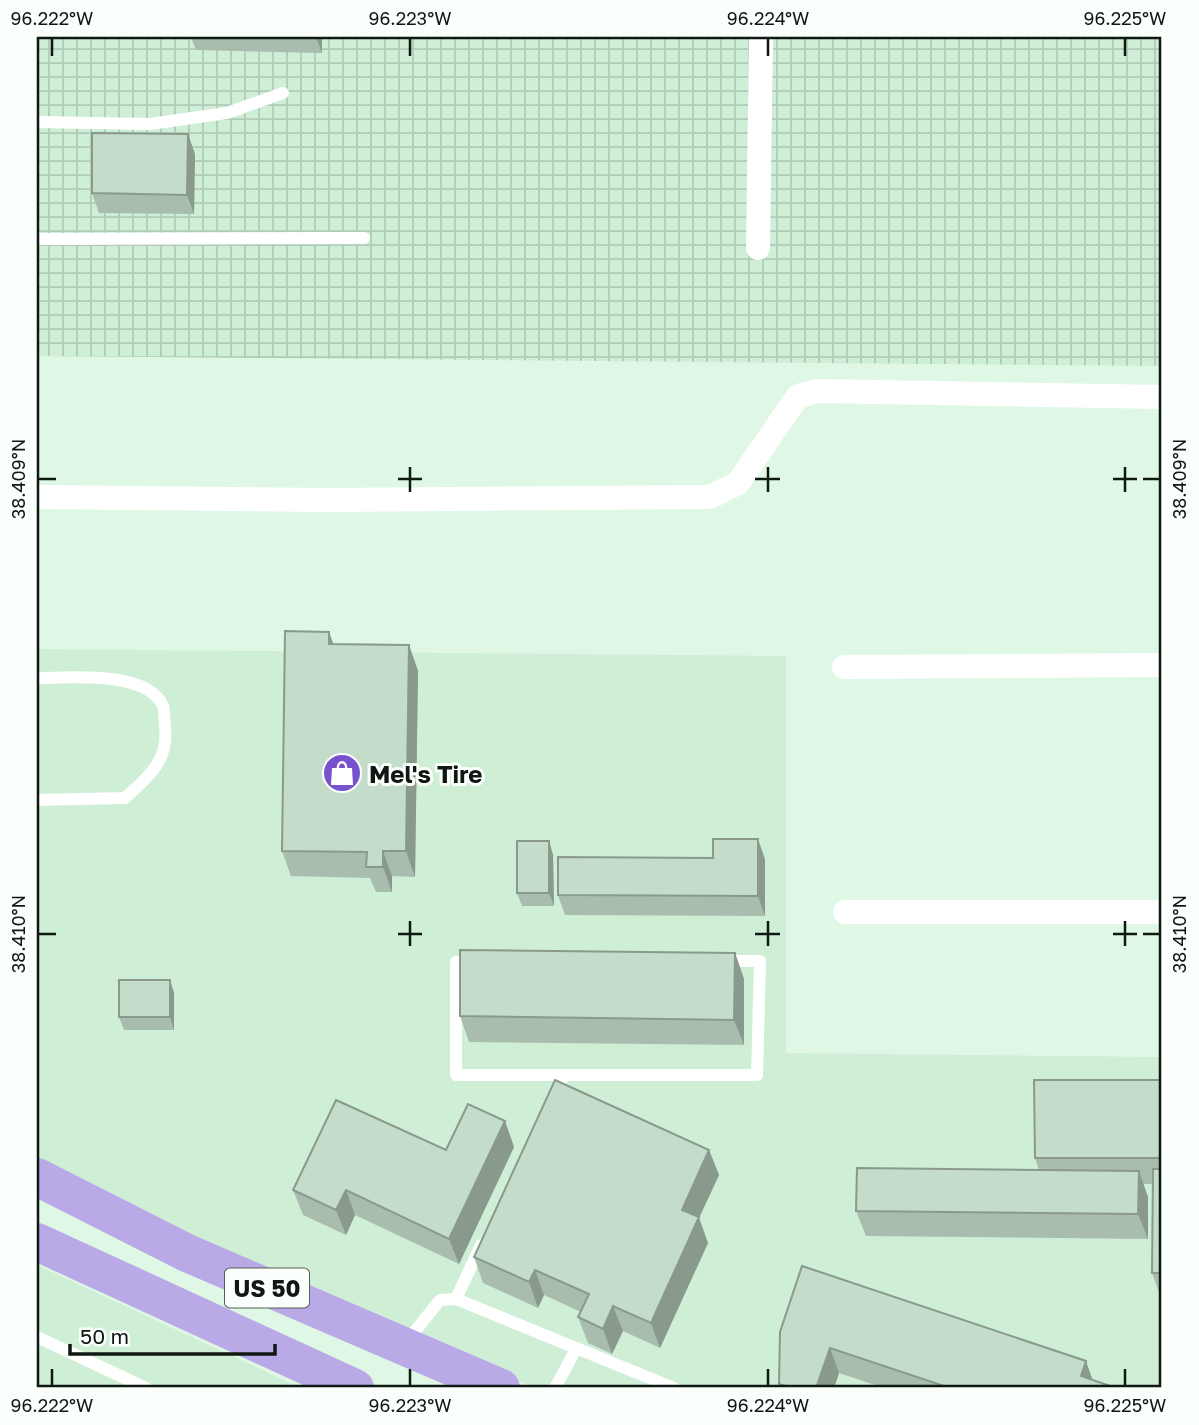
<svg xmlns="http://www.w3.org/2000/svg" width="1199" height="1425" font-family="'Golos Text',sans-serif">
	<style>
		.built { fill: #ceeed6 }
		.industrial { fill: url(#industrial-grid) }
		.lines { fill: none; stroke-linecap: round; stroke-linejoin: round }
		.lane { stroke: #fff; stroke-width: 12 }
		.street { stroke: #fff; stroke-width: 24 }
		.primary { stroke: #b9aae7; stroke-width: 38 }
		.wall { fill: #a9bdae }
		.shaded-wall { fill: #899a8d }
		.building { fill: #c4dcca; stroke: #899a8d; stroke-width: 2 }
		.ticks { fill: none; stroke: #0f1812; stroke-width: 2.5 }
		.labels { text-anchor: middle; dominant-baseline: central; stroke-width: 6; stroke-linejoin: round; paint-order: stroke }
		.shield { fill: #fafffb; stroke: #565d58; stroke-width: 2 }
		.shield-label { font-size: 23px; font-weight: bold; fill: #0f1812 }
		.poi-label { font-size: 24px; font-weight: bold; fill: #0f1812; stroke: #fafffb; text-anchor: start }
		.neatline { fill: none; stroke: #0f1812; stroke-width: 2.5 }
		.ticks-label { font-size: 18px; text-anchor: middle; fill: #0f1812 }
	</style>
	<defs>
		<pattern id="industrial-grid" width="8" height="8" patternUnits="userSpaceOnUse" patternTransform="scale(1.75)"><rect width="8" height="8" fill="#ceeed6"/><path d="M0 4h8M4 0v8" fill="none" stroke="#b0cbb7"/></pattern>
	</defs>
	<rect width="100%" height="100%" fill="#dff8e5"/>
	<g class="built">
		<path d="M 37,649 L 786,656 L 786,1053 L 1162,1057 L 1162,1388 L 536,1388 L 331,1305 L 37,1164 Z"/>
		<path d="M 37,1265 L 301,1388 L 37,1388 Z"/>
	</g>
	<path class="industrial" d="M 37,37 L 1162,37 L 1162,366 L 37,356 Z"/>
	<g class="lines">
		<g class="lane">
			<path d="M 37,122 L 150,124 L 227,113 L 283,93"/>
			<path d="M 37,239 L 364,238"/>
			<path d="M 37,678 C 68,678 148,670 163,706 C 165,712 164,721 165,727 C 169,761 148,777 125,798 L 37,800"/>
			<path d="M 477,962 L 456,962 L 456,1075 L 564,1075 L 553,1097"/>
			<path d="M 564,1075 L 757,1075 L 760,961 L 723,961"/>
			<path d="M 456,1299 L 481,1245"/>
			<path d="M 37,1337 L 146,1388"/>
			<path d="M 407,1341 L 440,1300 L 456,1299 L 674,1388"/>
			<path d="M 555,1388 L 576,1349"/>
		</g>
		<g class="street">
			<path d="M 758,248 L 761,37"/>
			<path d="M 37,497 L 328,500 L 710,497 L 738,483 L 798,396 L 818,391 L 1162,397"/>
			<path d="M 844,667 L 1162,665"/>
			<path d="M 845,912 L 1162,912"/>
		</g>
		<g class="primary">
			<path d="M 37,1177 L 187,1253 L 501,1388"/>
			<path d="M 37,1242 L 355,1388"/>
		</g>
	</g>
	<g class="wall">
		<path d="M 191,37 L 322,37 L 322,53 L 196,50 Z"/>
		<path d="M 195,154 L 194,214 L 99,213 L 92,193 Z"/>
		<path d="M 329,632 L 333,644 L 409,645 L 418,671 L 415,877 L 392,876 L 392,892 L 376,892 L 370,878 L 291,876 L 282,851 Z"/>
		<path d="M 549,841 L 553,855 L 554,906 L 522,906 L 517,893 Z"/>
		<path d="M 765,859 L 765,916 L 565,915 L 558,895 Z"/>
		<path d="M 735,953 L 744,979 L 744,1045 L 469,1042 L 460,1016 Z"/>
		<path d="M 170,980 L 174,993 L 174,1030 L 124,1030 L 119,1017 Z"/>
		<path d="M 1162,1080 L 1162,1298 L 1161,1298 L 1152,1273 L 1153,1184 L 1143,1184 L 1148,1197 L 1148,1239 L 866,1236 L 856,1211 L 1039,1170 L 1035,1158 Z"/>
		<path d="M 505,1121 L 514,1147 L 459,1264 L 355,1215 L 346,1235 L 303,1215 L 293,1190 L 446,1150 Z"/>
		<path d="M 709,1150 L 719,1175 L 699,1218 L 708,1243 L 660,1348 L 623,1331 L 612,1354 L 588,1343 L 578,1317 L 581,1312 L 544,1295 L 538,1308 L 483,1283 L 474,1257 Z"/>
		<path d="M 780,1332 L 1093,1380 L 1116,1388 L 884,1388 L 839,1373 L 834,1388 L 781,1388 L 779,1384 Z"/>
	</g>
	<g class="shaded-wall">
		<path d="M 316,37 L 322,37 L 322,53 Z"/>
		<path d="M 188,134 L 195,154 L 194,214 L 187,195 Z"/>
		<path d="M 329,632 L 338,657 L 329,644 Z"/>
		<path d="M 409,645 L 418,671 L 415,877 L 406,851 Z"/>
		<path d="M 758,839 L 765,859 L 765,916 L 758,896 Z"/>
		<path d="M 549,841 L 553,855 L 554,906 L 549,893 Z"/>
		<path d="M 383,851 L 392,876 L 392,892 L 383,867 Z"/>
		<path d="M 735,953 L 744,979 L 744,1045 L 734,1020 Z"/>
		<path d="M 170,980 L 174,993 L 174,1030 L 170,1017 Z"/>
		<path d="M 505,1121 L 514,1147 L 459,1264 L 449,1239 Z"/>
		<path d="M 709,1150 L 719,1175 L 699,1218 L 708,1243 L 660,1348 L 651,1323 L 682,1210 Z"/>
		<path d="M 1139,1171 L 1148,1197 L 1148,1239 L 1138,1214 Z"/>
		<path d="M 346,1190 L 355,1215 L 346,1235 L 336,1210 Z"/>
		<path d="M 535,1270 L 544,1295 L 538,1308 L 529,1282 Z"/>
		<path d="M 613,1306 L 623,1331 L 612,1354 L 603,1329 Z"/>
		<path d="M 830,1348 L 839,1373 L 834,1388 L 816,1388 Z"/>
		<path d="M 1086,1361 L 1095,1387 L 1081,1376 Z"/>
	</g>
	<g class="building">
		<path d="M 92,133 L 188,134 L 187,195 L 92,193 Z"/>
		<path d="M 285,631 L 329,632 L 329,644 L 409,645 L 406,851 L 383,851 L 383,867 L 366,867 L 367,852 L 282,851 Z"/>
		<path d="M 713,839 L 758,839 L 758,896 L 558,895 L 558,857 L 713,858 Z"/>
		<rect x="517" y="841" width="32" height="52"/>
		<path d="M 460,950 L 735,953 L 734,1020 L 460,1016 Z"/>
		<rect x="119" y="980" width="51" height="37"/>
		<path d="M 555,1080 L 709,1150 L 682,1210 L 699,1217 L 651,1323 L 613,1306 L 603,1329 L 578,1317 L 589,1294 L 535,1270 L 529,1282 L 474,1257 Z"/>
		<path d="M 1034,1080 L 1162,1080 L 1162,1158 L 1035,1158 Z"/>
		<path d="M 336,1100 L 446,1150 L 468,1104 L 505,1121 L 449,1239 L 346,1190 L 336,1210 L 293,1190 Z"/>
		<path d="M 857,1168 L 1139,1171 L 1138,1214 L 856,1211 Z"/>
		<path d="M 1153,1169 L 1162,1169 L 1162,1273 L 1152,1273 Z"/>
		<path d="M 802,1266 L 1086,1361 L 1081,1376 L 1116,1388 L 950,1388 L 830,1348 L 816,1388 L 793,1388 L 779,1384 L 780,1332 Z"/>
	</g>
	<path class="ticks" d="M 52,38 L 52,56M 410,38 L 410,56M 768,38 L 768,56M 1125,38 L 1125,56M 410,467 L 410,492M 768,467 L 768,492M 1125,467 L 1125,492M 38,479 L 56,479M 398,479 L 422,479M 755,479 L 780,479M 1113,479 L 1137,479M 1143,479 L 1160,479M 410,921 L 410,946M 768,921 L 768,946M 1125,921 L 1125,946M 38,934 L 56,934M 398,934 L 422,934M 755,934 L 780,934M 1113,934 L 1137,934M 1143,934 L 1160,934M 52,1369 L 52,1386M 410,1369 L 410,1386M 768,1369 L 768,1386M 1125,1369 L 1125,1386"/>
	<defs>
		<symbol id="shop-disc" viewBox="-11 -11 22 22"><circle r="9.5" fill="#7652cc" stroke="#fafffb"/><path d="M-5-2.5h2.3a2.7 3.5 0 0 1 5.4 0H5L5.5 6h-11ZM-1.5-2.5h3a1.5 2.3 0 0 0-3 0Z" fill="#fff"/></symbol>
	</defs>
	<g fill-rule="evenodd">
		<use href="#shop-disc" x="320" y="751" width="44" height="44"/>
	</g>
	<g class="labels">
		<rect class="shield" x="225" y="1268.5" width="84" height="39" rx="5"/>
		<g class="shield-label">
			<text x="267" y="1288">US 50</text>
		</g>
		<g class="poi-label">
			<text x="369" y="773">Mel's Tire</text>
		</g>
	</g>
	<rect width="1199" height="1425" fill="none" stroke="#fafffb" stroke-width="77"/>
	<path d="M70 1344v10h205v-10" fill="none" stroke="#0f1812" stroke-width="3.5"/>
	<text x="80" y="1344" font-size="21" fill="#0f1812" stroke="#fafffb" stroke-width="5" paint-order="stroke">50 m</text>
	<rect x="38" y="38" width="1122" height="1348" class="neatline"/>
	<g class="ticks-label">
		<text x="52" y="25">96.222°W</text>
		<text x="410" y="25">96.223°W</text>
		<text x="768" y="25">96.224°W</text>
		<text x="1125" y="25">96.225°W</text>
		<text transform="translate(1180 479) rotate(-90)" y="6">38.409°N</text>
		<text transform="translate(19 479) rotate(-90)" y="6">38.409°N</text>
		<text transform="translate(1180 934) rotate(-90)" y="6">38.410°N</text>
		<text transform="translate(19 934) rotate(-90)" y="6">38.410°N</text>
		<text x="52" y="1412">96.222°W</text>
		<text x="410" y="1412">96.223°W</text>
		<text x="768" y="1412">96.224°W</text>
		<text x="1125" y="1412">96.225°W</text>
	</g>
</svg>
